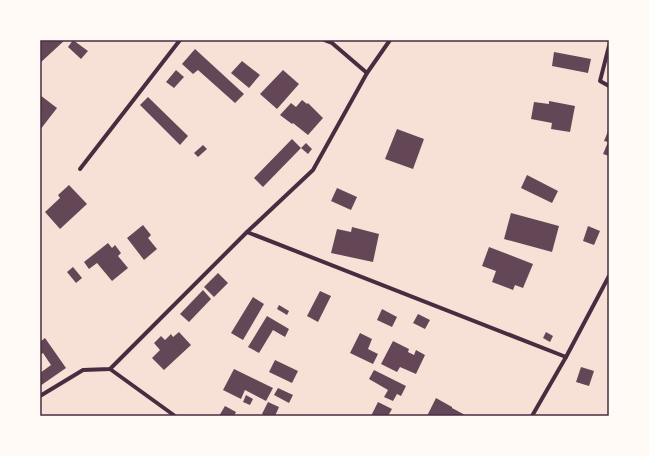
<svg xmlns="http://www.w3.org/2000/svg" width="649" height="456" font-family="'Sofia Sans Condensed',sans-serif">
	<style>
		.building { fill: #644757 }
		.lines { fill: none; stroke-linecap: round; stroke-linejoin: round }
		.minor { stroke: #4a2c40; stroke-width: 4 }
		.neatline { fill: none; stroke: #4a2c40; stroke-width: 1.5 }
	</style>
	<rect width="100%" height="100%" fill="#f7e1d7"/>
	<g class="building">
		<path d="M 40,40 L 65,40 L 40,63 Z"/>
		<path d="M 73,40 L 88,51 L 81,59 L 68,47 Z"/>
		<path d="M 195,49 L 244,94 L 235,103 L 198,70 L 193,74 L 182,64 Z"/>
		<path d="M 554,52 L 591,59 L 588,73 L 552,66 Z"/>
		<path d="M 242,61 L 260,75 L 249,88 L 231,73 Z"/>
		<path d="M 176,70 L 184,77 L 174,88 L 166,82 Z"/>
		<path d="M 283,70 L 299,84 L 277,109 L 260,94 Z"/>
		<path d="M 40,95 L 57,108 L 40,130 Z"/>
		<path d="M 148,97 L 188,136 L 180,145 L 140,105 Z"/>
		<path d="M 302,100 L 307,104 L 308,103 L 323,118 L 308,135 L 293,123 L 292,124 L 280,115 L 291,103 L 296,107 Z"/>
		<path d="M 549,101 L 575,106 L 570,132 L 551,129 L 552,123 L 531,119 L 534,102 L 549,104 Z"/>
		<path d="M 397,129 L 424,139 L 413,169 L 385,159 Z"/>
		<path d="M 609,129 L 609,156 L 603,154 L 608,142 L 604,141 Z"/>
		<path d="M 292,139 L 301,148 L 306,143 L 312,149 L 308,154 L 301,148 L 263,187 L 254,178 Z"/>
		<path d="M 203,145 L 207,149 L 198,157 L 194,153 Z"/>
		<path d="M 527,175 L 558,191 L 552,203 L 521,188 Z"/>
		<path d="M 69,185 L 87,204 L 60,229 L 45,212 L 60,198 L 58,195 Z"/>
		<path d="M 337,188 L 357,197 L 351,210 L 331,201 Z"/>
		<path d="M 511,213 L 559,226 L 552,252 L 504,239 Z"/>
		<path d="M 143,225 L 151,235 L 148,238 L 157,249 L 144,260 L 127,238 Z"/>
		<path d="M 588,226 L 600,231 L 594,245 L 583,241 Z"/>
		<path d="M 352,227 L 379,234 L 373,262 L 331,253 L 337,229 L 351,232 Z"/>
		<path d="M 108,243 L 112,248 L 115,245 L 121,253 L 118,256 L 128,268 L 112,281 L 97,263 L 89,269 L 84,262 Z"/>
		<path d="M 489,247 L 533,264 L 523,288 L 515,285 L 513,290 L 492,282 L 496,271 L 482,266 Z"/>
		<path d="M 73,267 L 82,278 L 76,283 L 67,272 Z"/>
		<path d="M 218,273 L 228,283 L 214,297 L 204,287 Z"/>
		<path d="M 203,290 L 211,299 L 189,322 L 180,314 Z"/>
		<path d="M 320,291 L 331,296 L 318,322 L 307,316 Z"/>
		<path d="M 253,297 L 264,304 L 243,340 L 231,333 Z"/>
		<path d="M 279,305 L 289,311 L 287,315 L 277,309 Z"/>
		<path d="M 382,309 L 397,317 L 392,327 L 377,320 Z"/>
		<path d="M 418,314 L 430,320 L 425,329 L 413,323 Z"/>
		<path d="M 267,316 L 289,329 L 285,337 L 273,330 L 259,353 L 248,347 Z"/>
		<path d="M 179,332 L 191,345 L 164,370 L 152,358 L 160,350 L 154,343 L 161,336 L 165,340 L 171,334 L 173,337 Z"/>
		<path d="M 546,332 L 553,336 L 550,342 L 543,338 Z"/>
		<path d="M 360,333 L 372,339 L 368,349 L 378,354 L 373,364 L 350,353 Z"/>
		<path d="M 45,338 L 66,368 L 40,386 L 40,373 L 51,365 L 43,353 L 40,355 L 40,342 Z"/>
		<path d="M 393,341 L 409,349 L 408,352 L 414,355 L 416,350 L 425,355 L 416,374 L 400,367 L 397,372 L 381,364 Z"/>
		<path d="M 275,360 L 298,371 L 292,383 L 269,372 Z"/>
		<path d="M 581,367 L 594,371 L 589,386 L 576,382 Z"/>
		<path d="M 234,369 L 273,388 L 266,401 L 245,390 L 241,399 L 223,390 Z"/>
		<path d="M 374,370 L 406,386 L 401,396 L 397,394 L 393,401 L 384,397 L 388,390 L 369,379 Z"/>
		<path d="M 278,388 L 293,395 L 289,403 L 274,395 Z"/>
		<path d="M 246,395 L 253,399 L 250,405 L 243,402 Z"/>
		<path d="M 436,398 L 452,407 L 452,408 L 467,416 L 427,416 Z"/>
		<path d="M 268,402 L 279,407 L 275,416 L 266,416 L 262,414 Z"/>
		<path d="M 378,402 L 392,409 L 388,416 L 371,416 Z"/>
		<path d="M 225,406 L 236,412 L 234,416 L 219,416 Z"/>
	</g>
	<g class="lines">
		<g class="minor">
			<path d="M 324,40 L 332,43 L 367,73"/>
			<path d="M 609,46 L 600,81 L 609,86"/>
			<path d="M 80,169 L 180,40"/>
			<path d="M 247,232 L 566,357"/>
			<path d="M 110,369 L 175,416"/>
			<path d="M 40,396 L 83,370 L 110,369 L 247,232 L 313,170 L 367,73 L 390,40"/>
			<path d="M 532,416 L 566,357 L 609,276"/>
		</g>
	</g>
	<rect width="649" height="456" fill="none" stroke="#fffaf5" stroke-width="82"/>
	<rect x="41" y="41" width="567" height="374" class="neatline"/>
</svg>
